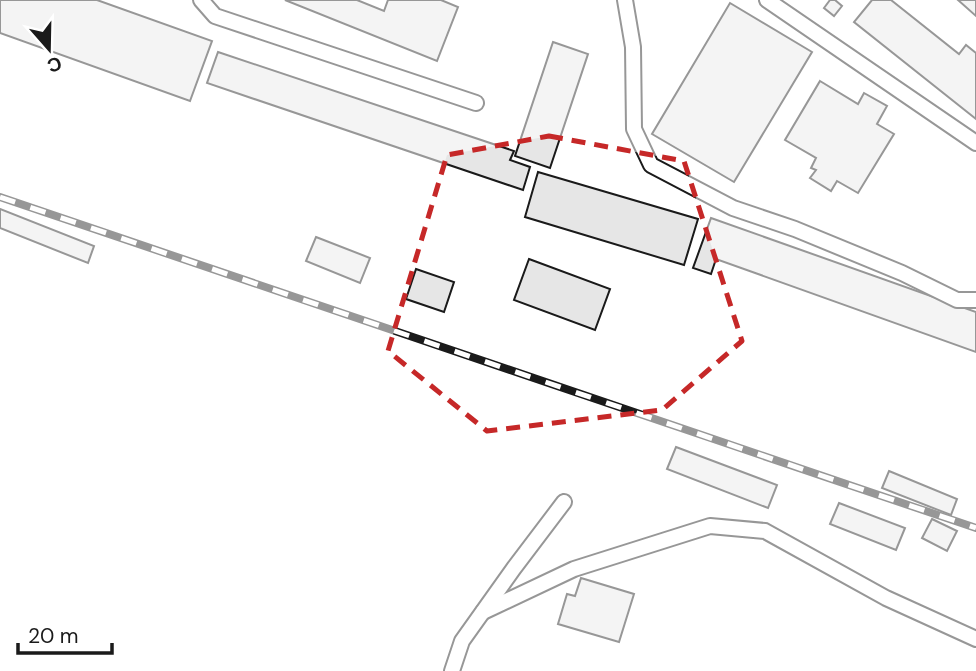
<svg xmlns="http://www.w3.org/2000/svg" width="976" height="671" font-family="'DM Sans',sans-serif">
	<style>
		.building { fill: #e6e6e6; stroke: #1a1a1a; stroke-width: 2 }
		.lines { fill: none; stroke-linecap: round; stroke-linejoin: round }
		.service-casing { stroke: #1a1a1a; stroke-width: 18 }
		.service { stroke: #fff; stroke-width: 14 }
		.rail-casing { stroke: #1a1a1a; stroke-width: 8 }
		.rail { stroke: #fff; stroke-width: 5; stroke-dasharray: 16; stroke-linecap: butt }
		.marked { fill: none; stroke: #c62828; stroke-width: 5; stroke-dasharray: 14 9; stroke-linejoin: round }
	</style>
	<rect width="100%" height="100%" fill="#fff"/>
	<g class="building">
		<path d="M 0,0 L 97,0 L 212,41 L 190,101 L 0,33 Z"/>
		<path d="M 285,0 L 357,0 L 384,11 L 388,0 L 441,0 L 458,7 L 437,61 Z"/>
		<path d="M 830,0 L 835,0 L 842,6 L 834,16 L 824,8 Z"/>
		<path d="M 872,0 L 891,0 L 959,54 L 966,45 L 976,53 L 976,119 L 854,22 Z"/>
		<path d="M 958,0 L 976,0 L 976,16 Z"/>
		<path d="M 730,3 L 812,52 L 734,182 L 652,134 Z"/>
		<path d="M 553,42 L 588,54 L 550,168 L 515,156 Z"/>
		<path d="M 218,52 L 514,151 L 510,160 L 530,167 L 523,190 L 207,83 Z"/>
		<path d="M 820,81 L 858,104 L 864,93 L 887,106 L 877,124 L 894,134 L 858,193 L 837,181 L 831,191 L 810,178 L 816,170 L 811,168 L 816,158 L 785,140 Z"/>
		<path d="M 538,172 L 698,219 L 684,265 L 525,217 Z"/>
		<path d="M 0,209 L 94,246 L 88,263 L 0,228 Z"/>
		<path d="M 711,218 L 976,312 L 976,352 L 716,259 L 711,274 L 693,268 Z"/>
		<path d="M 316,237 L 370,258 L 360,283 L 306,261 Z"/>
		<path d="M 529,259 L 610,289 L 595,330 L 514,300 Z"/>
		<path d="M 416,269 L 454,282 L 444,312 L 406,299 Z"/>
		<path d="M 676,447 L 777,485 L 768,508 L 667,469 Z"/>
		<path d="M 889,471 L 957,499 L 951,515 L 882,488 Z"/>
		<path d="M 839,503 L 905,528 L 896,550 L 830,524 Z"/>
		<path d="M 932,519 L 957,531 L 947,551 L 922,538 Z"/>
		<path d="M 581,578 L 634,594 L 619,642 L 558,624 L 567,594 L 575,596 Z"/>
	</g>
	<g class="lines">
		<defs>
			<g id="service">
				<path d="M 201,0 L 215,16 L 476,103"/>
				<path d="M 625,0 L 633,47 L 634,129 L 651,165 L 733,208 L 795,229 L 902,273 L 957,300 L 976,300"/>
				<path d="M 767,0 L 976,143"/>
				<path d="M 483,612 L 574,569 L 710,526 L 765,531 L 886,598 L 976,639"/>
				<path d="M 452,671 L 462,641 L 514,568 L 564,502"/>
			</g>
		</defs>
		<use href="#service" class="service-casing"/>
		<use href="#service" class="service"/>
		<defs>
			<path id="rail" d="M 0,197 L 976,528"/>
		</defs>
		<use href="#rail" class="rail-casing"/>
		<use href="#rail" class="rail"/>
	</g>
	<path d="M0 0H976V671H0ZM 549,136 L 684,161 L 742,341 L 662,410 L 487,431 L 388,351 L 447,155 Z" fill="#fff" fill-opacity=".55" fill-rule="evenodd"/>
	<path class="marked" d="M 549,136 L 684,161 L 742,341 L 662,410 L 487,431 L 388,351 L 447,155 Z"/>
	<g transform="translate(49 49) rotate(160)" stroke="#ffffff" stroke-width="5" paint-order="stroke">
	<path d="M0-5L12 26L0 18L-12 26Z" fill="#1a1a1a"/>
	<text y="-10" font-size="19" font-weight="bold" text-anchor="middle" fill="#1a1a1a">С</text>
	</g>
	<path d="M18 643v10h94v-10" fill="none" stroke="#1a1a1a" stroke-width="3.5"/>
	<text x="28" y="643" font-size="21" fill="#1a1a1a" stroke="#ffffff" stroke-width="5" paint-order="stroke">20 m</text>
</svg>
